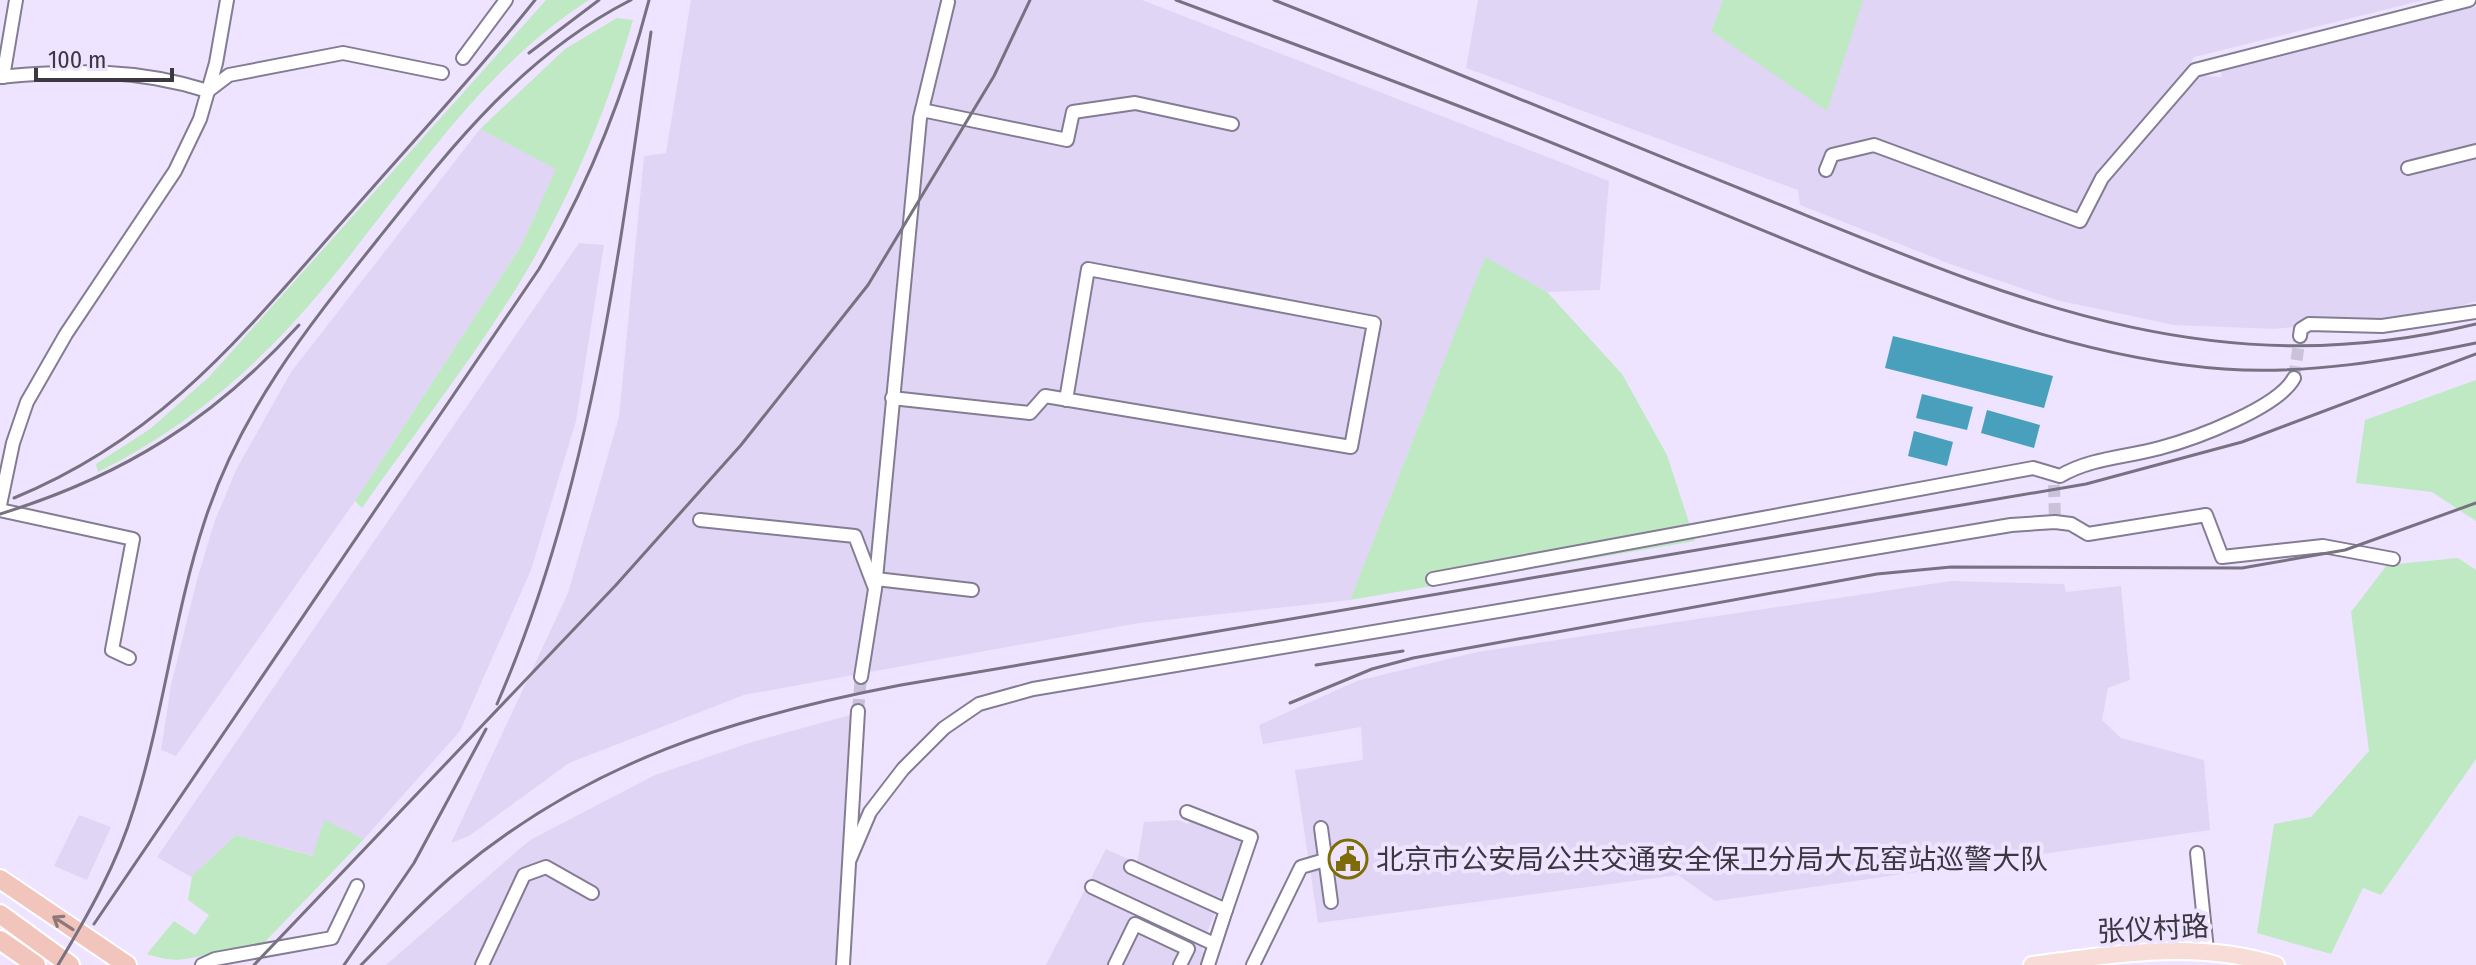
<svg xmlns="http://www.w3.org/2000/svg" width="2476" height="965" font-family="'Fira Sans Condensed','Noto Sans SC',sans-serif">
	<style>
		.built { fill: #e1d5f6 }
		.green { fill: #bfe9c2 }
		.water { fill: #49a0bc }
		.lines { fill: none; stroke-linecap: round; stroke-linejoin: round }
		.minor-tunnel { stroke: #cac2d9; stroke-width: 12; stroke-dasharray: 12 6; stroke-linecap: butt }
		.minor-casing { stroke: #847c93; stroke-width: 16 }
		.major-casing { stroke: #fff; stroke-width: 20 }
		.highway-casing { stroke: #fff; stroke-width: 22 }
		.minor { stroke: #fff; stroke-width: 12 }
		.major { stroke: #f7dcd7; stroke-width: 16 }
		.highway { stroke: #f1c4bc; stroke-width: 18 }
		.rail { stroke: #777181; stroke-width: 3 }
		.oneway { stroke: #8d7779 }
		.labels { text-anchor: middle; dominant-baseline: central; stroke-width: 8; stroke-linejoin: round; paint-order: stroke }
		.poi-label { font-size: 28px; fill: #3c3842; stroke: #eee4ff; text-anchor: start }
		.street-label { font-size: 28px; fill: #3c3842; stroke: #eee4ff }
	</style>
	<rect width="100%" height="100%" fill="#eee4ff"/>
	<g class="built">
		<path d="M 691,0 L 1142,0 L 1609,181 L 1600,290 L 1547,292 L 1485,258 L 1350,600 L 1139,623 L 744,695 L 569,763 L 469,836 L 451,843 L 568,593 L 619,417 L 644,156 L 666,153 Z"/>
		<path d="M 1478,0 L 1723,0 L 1711,31 L 1861,0 L 2424,0 L 2194,57 L 2184,74 L 2222,77 L 2220,69 L 2476,6 L 2476,301 L 2444,311 L 2275,329 L 2174,325 L 2056,300 L 1953,265 L 1800,205 L 1798,190 L 1466,68 Z"/>
		<path d="M 480,129 L 557,168 L 521,246 L 355,501 L 176,756 L 161,750 L 171,685 L 197,580 L 214,523 L 236,470 L 291,372 Z"/>
		<path d="M 579,243 L 604,245 L 576,421 L 531,570 L 460,731 L 364,839 L 324,821 L 314,856 L 236,835 L 191,877 L 157,857 Z"/>
		<path d="M 1951,581 L 2064,584 L 2066,592 L 2121,586 L 2130,680 L 2108,688 L 2102,720 L 2121,738 L 2204,760 L 2210,830 L 1715,901 L 1678,875 L 1318,923 L 1295,770 L 1363,760 L 1361,727 L 1263,744 L 1259,725 L 1357,681 L 1477,652 Z"/>
		<path d="M 850,715 L 835,965 L 386,965 L 530,840 L 655,775 L 752,742 Z"/>
		<path d="M 79,815 L 111,827 L 87,880 L 54,866 Z"/>
		<path d="M 1191,819 L 1245,844 L 1201,946 L 1205,957 L 1201,965 L 1046,965 L 1106,849 L 1137,863 L 1144,822 L 1178,820 L 1188,824 Z"/>
	</g>
	<g class="green">
		<path d="M 546,0 L 589,0 C 478,71 409,185 326,285 C 262,363 189,427 98,472 L 96,464 L 150,429 L 209,377 Z"/>
		<path d="M 1723,0 L 1863,0 L 1827,111 L 1711,31 Z"/>
		<path d="M 617,18 L 633,20 C 608,107 574,188 529,267 C 480,350 418,428 362,508 L 355,501 L 521,246 L 556,169 L 480,129 L 565,49 Z"/>
		<path d="M 1485,257 L 1547,292 L 1622,374 L 1667,455 L 1695,541 L 1350,600 Z"/>
		<path d="M 2476,380 L 2476,521 L 2432,492 L 2356,483 L 2365,420 Z"/>
		<path d="M 2458,558 L 2476,570 L 2476,759 L 2381,895 L 2363,888 L 2331,954 L 2257,933 L 2274,824 L 2311,817 L 2369,751 L 2351,612 L 2387,565 Z"/>
		<path d="M 324,820 L 364,839 L 261,946 C 249,947 235,947 223,950 C 191,958 179,965 147,954 L 174,921 L 195,935 L 209,915 L 188,900 L 192,876 L 236,835 L 313,856 Z"/>
	</g>
	<g class="water">
		<path d="M 1893,336 L 2053,376 L 2044,408 L 1885,368 Z"/>
		<path d="M 1922,394 L 1973,407 L 1967,430 L 1916,418 Z"/>
		<path d="M 1987,410 L 2040,425 L 2034,448 L 1981,433 Z"/>
		<path d="M 1914,431 L 1953,442 L 1947,466 L 1908,456 Z"/>
	</g>
	<g class="lines">
		<g class="minor-tunnel">
			<path d="M 2294,378 L 2300,336"/>
			<path d="M 2054,485 L 2055,522"/>
			<path d="M 858,711 L 861,677"/>
		</g>
		<defs>
			<g id="minor">
				<path d="M 463,58 L 506,0"/>
				<path d="M 0,77 C 76,70 135,68 208,91 L 229,75 L 343,53 L 442,73"/>
				<path d="M 3,77 L 16,0"/>
				<path d="M 922,110 L 1067,140 L 1073,112 L 1135,103 L 1232,124"/>
				<path d="M 2408,168 L 2476,151"/>
				<path d="M 1826,170 L 1832,155 L 1874,145 L 2080,221 L 2102,178 L 2195,70 L 2469,0"/>
				<path d="M 2300,336 L 2301,329 L 2309,324 L 2382,326 L 2476,312"/>
				<path d="M 892,398 L 1030,413 L 1045,396 L 1351,447 L 1374,323 L 1088,269 L 1066,400"/>
				<path d="M 0,505 L 13,443 L 27,402 L 66,334 L 175,171 L 200,119 L 216,63 L 227,0"/>
				<path d="M 0,510 L 133,539 L 112,650 L 129,658"/>
				<path d="M 700,520 L 855,536 L 874,586"/>
				<path d="M 876,579 L 972,590"/>
				<path d="M 1433,579 L 2033,468 L 2060,476 C 2090,458 2127,457 2160,448 C 2194,439 2278,408 2294,378"/>
				<path d="M 861,677 L 875,589 L 920,118 L 948,2"/>
				<path d="M 1187,812 L 1251,837 L 1226,910"/>
				<path d="M 1321,828 L 1331,902"/>
				<path d="M 2197,853 L 2207,950"/>
				<path d="M 850,859 L 870,812 L 903,769 L 944,728 L 979,704 L 1033,689 L 2011,525 L 2055,522 L 2071,524 L 2088,534 L 2206,515 L 2222,557 L 2323,546 L 2393,559"/>
				<path d="M 1131,867 L 1226,910 L 1208,965"/>
				<path d="M 1092,887 L 1214,944"/>
				<path d="M 202,965 L 215,959 L 332,938 L 357,886"/>
				<path d="M 482,965 L 524,875 L 546,867 L 592,893"/>
				<path d="M 843,965 L 858,711"/>
				<path d="M 1115,965 L 1135,924 L 1188,949 L 1180,965"/>
				<path d="M 1253,965 L 1301,867 L 1325,860"/>
			</g>
			<path id="major" d="M 2032,965 C 2114,954 2197,940 2276,965"/>
			<g id="highway">
				<path d="M 0,879 L 127,965"/>
				<path d="M 0,914 L 70,965"/>
				<path d="M 0,940 L 36,965"/>
			</g>
		</defs>
		<use href="#minor" class="minor-casing"/>
		<use href="#major" class="major-casing"/>
		<use href="#highway" class="highway-casing"/>
		<use href="#minor" class="minor"/>
		<use href="#major" class="major"/>
		<use href="#highway" class="highway"/>
		<g class="rail">
			<path d="M 1176,0 C 1320,54 1465,106 1606,165 C 1695,202 1784,240 1873,275 C 1988,319 2100,360 2224,369 C 2308,375 2393,360 2476,343"/>
			<path d="M 1274,0 C 1432,62 1589,128 1746,191 C 1995,291 2201,391 2476,324"/>
			<path d="M 529,53 L 599,0"/>
			<path d="M 14,498 C 166,436 247,329 352,211 C 413,141 477,73 535,0"/>
			<path d="M 0,514 C 123,476 213,420 299,325"/>
			<path d="M 1316,665 L 1403,651"/>
			<path d="M 1290,703 L 1372,669 L 1413,658 L 1877,574 L 1951,567 L 2242,568 L 2345,550 L 2476,503"/>
			<path d="M 497,704 C 590,491 618,260 651,32"/>
			<path d="M 94,924 L 539,269 C 589,184 624,96 649,0"/>
			<path d="M 58,965 C 88,915 117,864 134,808 C 164,713 174,614 205,520 C 241,410 307,328 378,239 C 452,146 523,55 631,0"/>
			<path d="M 254,965 L 616,585 L 741,445 L 868,285 L 994,76 L 1030,0"/>
			<path d="M 344,965 L 414,863 L 486,729"/>
			<path d="M 361,965 C 392,934 423,900 457,872 C 590,761 734,717 901,685 L 2086,484 L 2242,442 L 2476,354"/>
		</g>
	</g>
	<defs><path id="oneway-shaft" d="M-6 0H5M1.5-3L5.5 0L1.5 3" fill="none" stroke-width="1.6" stroke-linecap="round" stroke-linejoin="round" transform="scale(2)"/></defs>
	<use class="oneway" href="#oneway-shaft" transform="translate(63 923) rotate(-147)"/>
	<defs>
		<symbol id="civic-ring" viewBox="-11 -11 22 22"><circle r="9.5" fill="#eee4ff" stroke="#7d6c07" stroke-width="1.5"/><path d="M-.6-6.5H3V-4.5H.6V-3L4-1V1h2V6H-6V1h2V-1L-.6-3ZM-1.2 2.5V6h2.4V2.5Z" fill="#7d6c07"/></symbol>
	</defs>
	<g fill-rule="evenodd">
		<use href="#civic-ring" x="1326" y="837" width="44" height="44"/>
	</g>
	<g class="labels">
		<g class="poi-label">
			<text x="1376" y="859">北京市公安局公共交通安全保卫分局大瓦窑站巡警大队</text>
		</g>
		<g class="street-label">
			<text transform="translate(2153 929) rotate(-3)">张仪村路</text>
		</g>
	</g>
	<path d="M36 68v12h136v-12" fill="none" stroke="#3c3842" stroke-width="4"/>
	<text x="48" y="68" font-size="24" fill="#3c3842" stroke="#eee4ff" stroke-width="6" paint-order="stroke">100 m</text>
</svg>
